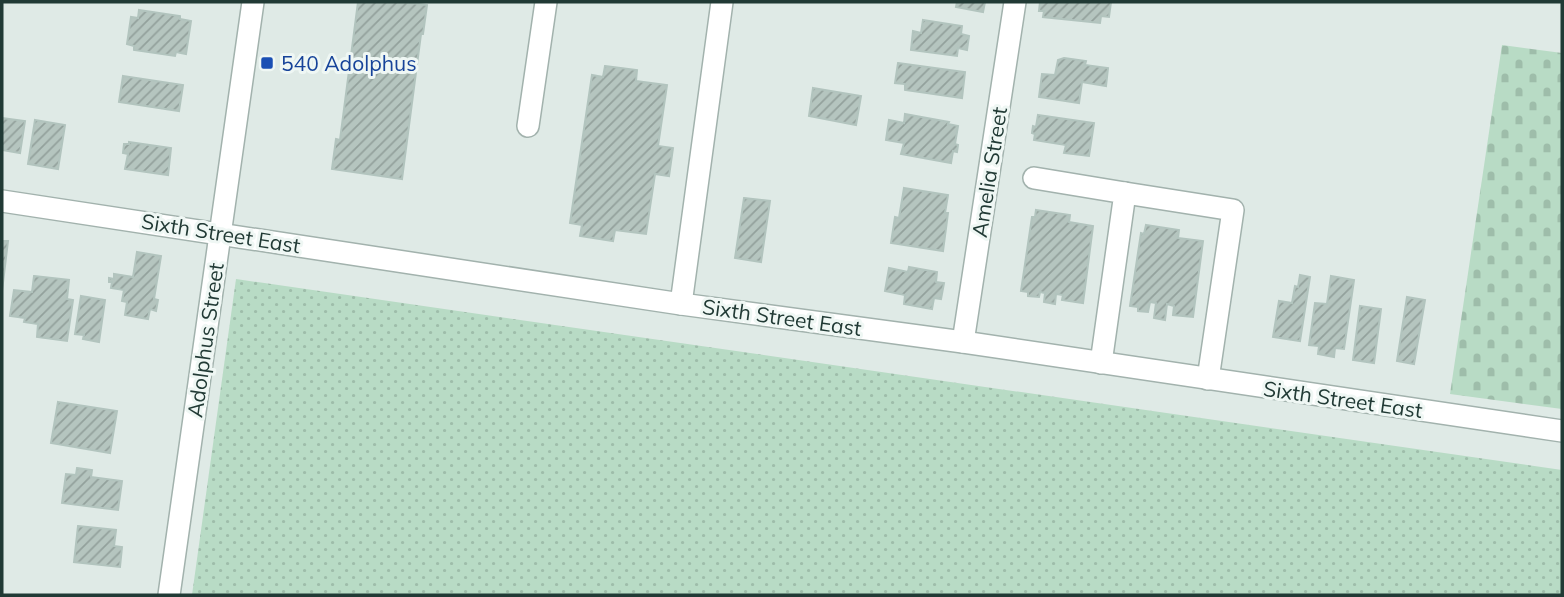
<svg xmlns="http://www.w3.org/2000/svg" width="1564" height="597" font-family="Mulish,sans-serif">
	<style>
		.grass { fill: url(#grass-dots) }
		.cemetery { fill: url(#cemetery-stones) }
		.building { fill: url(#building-hatch); stroke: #b2c4be; stroke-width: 2 }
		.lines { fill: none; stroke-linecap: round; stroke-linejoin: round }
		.minor-casing { stroke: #a2b2ad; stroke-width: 24 }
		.minor { stroke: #fff; stroke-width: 21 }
		.transit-dot { fill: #1a4fb4; stroke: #eff7f4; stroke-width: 2.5 }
		.labels { text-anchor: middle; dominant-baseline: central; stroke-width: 6; stroke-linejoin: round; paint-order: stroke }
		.transit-label { font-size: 21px; fill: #164399; stroke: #eff7f4; text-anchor: start }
		.street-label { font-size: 21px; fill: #213a35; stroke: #eff7f4 }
	</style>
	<defs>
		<pattern id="grass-dots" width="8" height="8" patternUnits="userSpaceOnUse" patternTransform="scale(1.75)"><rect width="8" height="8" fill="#b8dbc5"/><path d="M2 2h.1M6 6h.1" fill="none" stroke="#9ebdaa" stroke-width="1.8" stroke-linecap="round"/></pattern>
		<pattern id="cemetery-stones" width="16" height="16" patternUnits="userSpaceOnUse" patternTransform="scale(1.75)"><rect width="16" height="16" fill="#b8dbc5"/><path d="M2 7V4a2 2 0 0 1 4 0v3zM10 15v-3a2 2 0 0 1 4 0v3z" fill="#9ebdaa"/></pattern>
		<pattern id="building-hatch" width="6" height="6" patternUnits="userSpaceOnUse" patternTransform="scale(1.75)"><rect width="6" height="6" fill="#b5c5bf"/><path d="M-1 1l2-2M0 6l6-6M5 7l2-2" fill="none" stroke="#93a19c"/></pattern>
	</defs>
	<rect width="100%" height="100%" fill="#dfeae6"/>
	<path class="grass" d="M 236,279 L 1562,470 L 1562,595 L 192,595 Z"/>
	<path class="cemetery" d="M 1502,45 L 1562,53 L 1562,409 L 1450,394 Z"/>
	<g class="building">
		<path d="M 358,2 L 403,2 L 427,5 L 423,34 L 421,34 L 402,179 L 332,169 L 336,139 L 340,140 Z"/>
		<path d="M 957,2 L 985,2 L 983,12 L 956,7 Z"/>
		<path d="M 1040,2 L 1111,2 L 1109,17 L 1101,16 L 1100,23 L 1043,17 L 1044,11 L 1039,11 Z"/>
		<path d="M 139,10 L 180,16 L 180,19 L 191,21 L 186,54 L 176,52 L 175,56 L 134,50 L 134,46 L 127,44 L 131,17 L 138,18 Z"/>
		<path d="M 923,20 L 962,26 L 961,34 L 969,36 L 967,50 L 958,48 L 957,56 L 911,50 L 913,31 L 921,33 Z"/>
		<path d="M 1064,58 L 1086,61 L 1085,65 L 1108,68 L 1106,86 L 1082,82 L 1079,103 L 1039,97 L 1042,74 L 1055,75 L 1058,60 Z"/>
		<path d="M 898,63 L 965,72 L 962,98 L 905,90 L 905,84 L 895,83 Z"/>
		<path d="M 605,66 L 637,70 L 636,81 L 667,85 L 658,146 L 673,148 L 669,176 L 655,174 L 646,234 L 615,230 L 613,241 L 580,236 L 582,225 L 570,223 L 592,75 L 603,77 Z"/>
		<path d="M 123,76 L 183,85 L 179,111 L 119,102 Z"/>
		<path d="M 813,88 L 861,96 L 856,125 L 809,116 Z"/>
		<path d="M 905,114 L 949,122 L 948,124 L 958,126 L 955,144 L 958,145 L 957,152 L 953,151 L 951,163 L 901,154 L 904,143 L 886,140 L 889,120 L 904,123 Z"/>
		<path d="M 1038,115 L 1094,123 L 1089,156 L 1064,153 L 1066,145 L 1034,140 L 1035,134 L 1032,133 L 1033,126 L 1036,127 Z"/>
		<path d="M 2,118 L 25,121 L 20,153 L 2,150 Z"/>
		<path d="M 35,120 L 65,125 L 58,169 L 28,164 Z"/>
		<path d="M 129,142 L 171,148 L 168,175 L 125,169 L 128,154 L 123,153 L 124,144 L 129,144 Z"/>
		<path d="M 904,188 L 948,195 L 945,213 L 948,213 L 943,251 L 891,243 L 895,217 L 899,218 Z"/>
		<path d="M 744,198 L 770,201 L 761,262 L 735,258 Z"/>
		<path d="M 1036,210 L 1070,215 L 1069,222 L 1093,226 L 1083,303 L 1062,300 L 1063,295 L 1056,294 L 1055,304 L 1044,302 L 1045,293 L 1040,292 L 1039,297 L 1028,296 L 1028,292 L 1021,291 L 1032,217 L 1035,217 Z"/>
		<path d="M 1146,225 L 1179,230 L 1178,238 L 1203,241 L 1193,317 L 1173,315 L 1174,306 L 1167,304 L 1165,320 L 1154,318 L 1156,303 L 1150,302 L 1148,312 L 1138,311 L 1138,307 L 1130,306 L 1141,233 L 1144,234 Z"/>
		<path d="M 2,241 L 8,241 L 2,291 Z"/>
		<path d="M 137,252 L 161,256 L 154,299 L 158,300 L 156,311 L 150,309 L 148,319 L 125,315 L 127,302 L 122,301 L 124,290 L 111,288 L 112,282 L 109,282 L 109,278 L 114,279 L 114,274 L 133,277 Z"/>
		<path d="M 909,267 L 937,272 L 936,282 L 944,283 L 941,299 L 934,298 L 932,309 L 904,304 L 905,295 L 885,291 L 889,268 L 908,272 Z"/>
		<path d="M 1300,275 L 1310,277 L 1300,341 L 1273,337 L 1279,301 L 1292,303 L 1295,286 L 1298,287 Z"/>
		<path d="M 34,276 L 69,280 L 67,299 L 73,300 L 67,341 L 37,337 L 38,324 L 24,322 L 25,318 L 10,316 L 14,290 L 32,292 Z"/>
		<path d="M 1331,276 L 1354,280 L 1344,349 L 1335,348 L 1334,357 L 1318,354 L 1319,346 L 1309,345 L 1315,303 L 1327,304 Z"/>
		<path d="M 81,296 L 105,300 L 99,342 L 83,339 L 84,335 L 75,334 Z"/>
		<path d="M 1407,297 L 1425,300 L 1414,364 L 1397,361 Z"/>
		<path d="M 1360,306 L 1381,309 L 1374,363 L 1353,360 Z"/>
		<path d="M 58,402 L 117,411 L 110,453 L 51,443 Z"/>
		<path d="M 77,468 L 92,470 L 91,477 L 122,481 L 118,510 L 62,503 L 66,474 L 76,475 Z"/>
		<path d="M 78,526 L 116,530 L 114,546 L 122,547 L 120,567 L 74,562 Z"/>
	</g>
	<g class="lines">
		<defs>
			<g id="minor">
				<path d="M 528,126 L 546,2"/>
				<path d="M 1034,178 L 1125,193 L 1101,363"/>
				<path d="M 1125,193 L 1233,210 L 1208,379"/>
				<path d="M 2,201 L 681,304 L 963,342 L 1562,431"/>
				<path d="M 681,304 L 722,2"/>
				<path d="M 963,342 L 1015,2"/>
				<path d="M 169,595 L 253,2"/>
			</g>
		</defs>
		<use href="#minor" class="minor-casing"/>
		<use href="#minor" class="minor"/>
	</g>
	<rect class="transit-dot" x="260" y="56" width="14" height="14" rx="3.5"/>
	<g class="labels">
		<g class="transit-label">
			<text x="281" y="63">540 Adolphus</text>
		</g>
		<g class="street-label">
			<text transform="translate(989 172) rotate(-81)">Amelia Street</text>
			<text transform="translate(221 233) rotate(9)">Sixth Street East</text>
			<text transform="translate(782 317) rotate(8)">Sixth Street East</text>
			<text transform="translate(205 340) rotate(-82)">Adolphus Street</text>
			<text transform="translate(1343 399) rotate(8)">Sixth Street East</text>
		</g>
	</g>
	<rect width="1564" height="597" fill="none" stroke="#213a35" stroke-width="7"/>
</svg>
